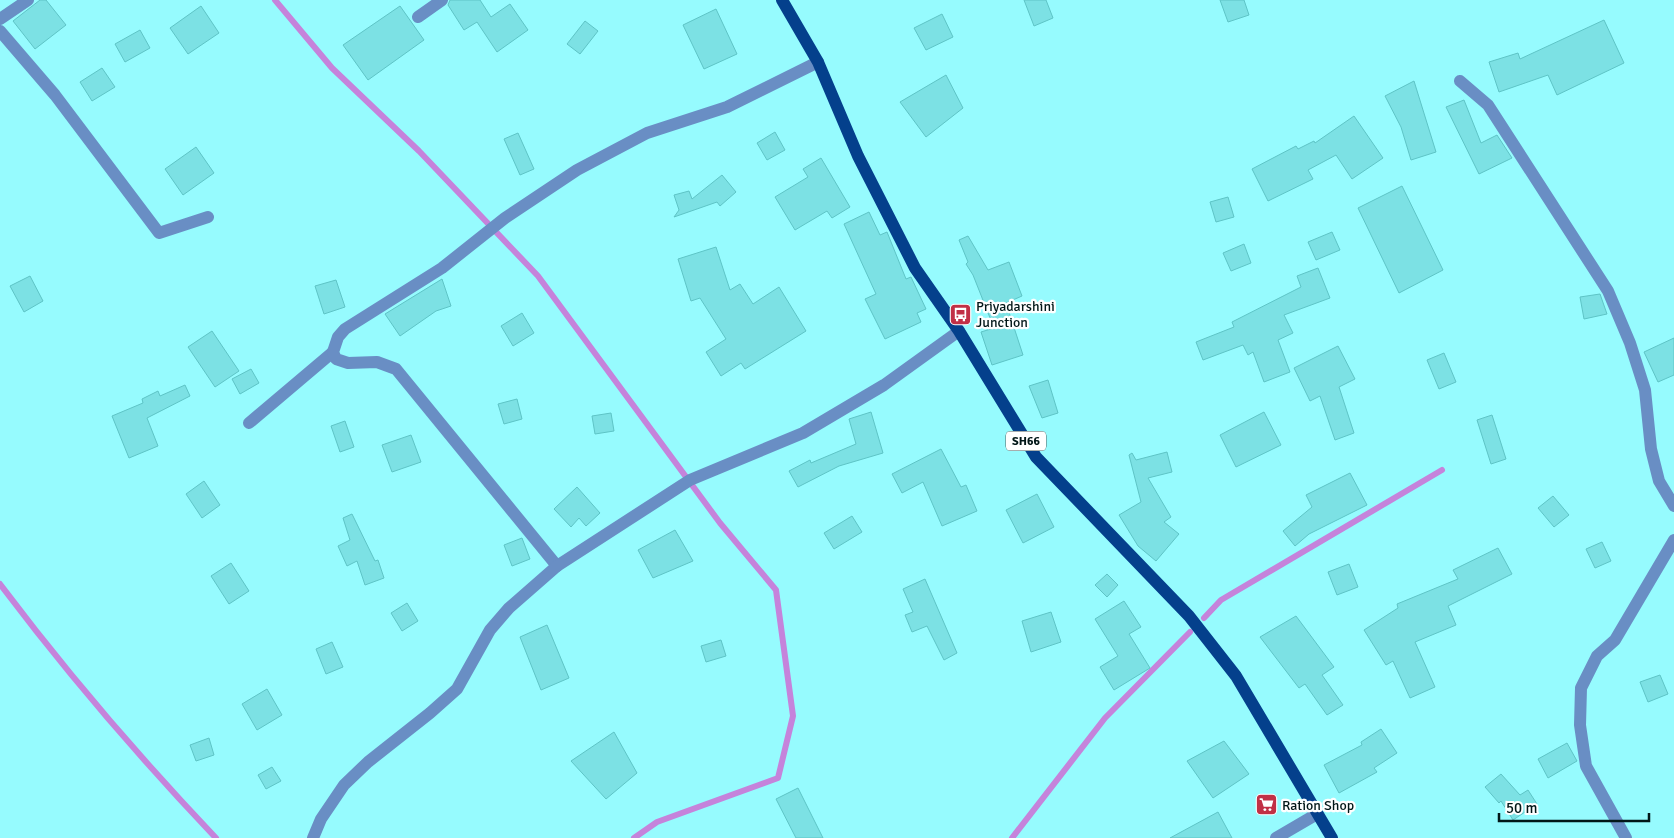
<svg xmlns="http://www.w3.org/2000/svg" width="1674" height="838" font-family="Signika,sans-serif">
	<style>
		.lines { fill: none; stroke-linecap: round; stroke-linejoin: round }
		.stream { stroke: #c583db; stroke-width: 6 }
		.building { fill: #7ce1e4; stroke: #5ec4c6 }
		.minor { stroke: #698ec4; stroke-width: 12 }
		.major { stroke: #04408c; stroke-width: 12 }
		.labels { text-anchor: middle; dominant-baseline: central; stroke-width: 4.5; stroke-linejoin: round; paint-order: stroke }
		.shield { fill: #fff; stroke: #4e5d5d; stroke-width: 1 }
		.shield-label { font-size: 12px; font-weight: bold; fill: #021718 }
		.poi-label { font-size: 14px; fill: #021718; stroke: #fff; text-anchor: start }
	</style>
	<rect width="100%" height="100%" fill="#96fbfe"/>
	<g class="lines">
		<g class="stream">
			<path d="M 275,0 L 332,68 L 419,151 L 538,276 L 720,523 L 776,590 L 793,716 L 778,778 L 657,822 L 634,838"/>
			<path d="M 0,584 C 67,673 140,758 216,838"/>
			<path d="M 1204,618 L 1221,600 L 1442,470"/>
			<path d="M 1012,838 L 1105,718 L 1190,632"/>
		</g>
	</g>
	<g class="building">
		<path d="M 40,0 L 46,0 L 66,25 L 35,49 L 13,21 Z"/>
		<path d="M 450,0 L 480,0 L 491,17 L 510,4 L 528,30 L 497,52 L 477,22 L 464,30 L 448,5 Z"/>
		<path d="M 1024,0 L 1046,0 L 1053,18 L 1034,26 Z"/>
		<path d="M 1220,0 L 1244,0 L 1249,15 L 1228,22 Z"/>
		<path d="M 201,6 L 219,33 L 188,54 L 170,28 Z"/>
		<path d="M 400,6 L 424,40 L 368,80 L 343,45 Z"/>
		<path d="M 716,9 L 737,54 L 704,69 L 683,25 Z"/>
		<path d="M 942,14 L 953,37 L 926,50 L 914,28 Z"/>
		<path d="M 1604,20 L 1624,63 L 1557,95 L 1548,75 L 1499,92 L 1489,62 L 1518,53 L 1520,59 Z"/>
		<path d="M 585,21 L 598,31 L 580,54 L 567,44 Z"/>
		<path d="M 140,30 L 150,48 L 125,62 L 115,44 Z"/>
		<path d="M 102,68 L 115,87 L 92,101 L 80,82 Z"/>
		<path d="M 946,75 L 963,108 L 926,137 L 900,102 Z"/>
		<path d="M 1414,81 L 1436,152 L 1411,160 L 1401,127 L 1385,96 Z"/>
		<path d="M 1464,100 L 1481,143 L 1497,135 L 1512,158 L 1479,174 L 1446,107 Z"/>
		<path d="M 1354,116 L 1383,158 L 1352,179 L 1336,155 L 1308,170 L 1313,179 L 1268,201 L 1252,169 L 1296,146 L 1298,149 L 1314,141 L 1315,143 Z"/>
		<path d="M 775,132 L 785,150 L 767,160 L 757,143 Z"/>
		<path d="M 518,133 L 534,169 L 520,175 L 504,139 Z"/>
		<path d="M 196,147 L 214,173 L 183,195 L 165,169 Z"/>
		<path d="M 821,158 L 850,207 L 832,218 L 827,211 L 795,230 L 775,197 L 808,177 L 803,169 Z"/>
		<path d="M 722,175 L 736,192 L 720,206 L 717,202 L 674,217 L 679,210 L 674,195 L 689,191 L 692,199 Z"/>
		<path d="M 1402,186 L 1443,270 L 1399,293 L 1358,208 Z"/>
		<path d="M 1228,197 L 1234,217 L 1216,222 L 1210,202 Z"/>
		<path d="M 869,212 L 880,235 L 887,232 L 906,279 L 911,277 L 926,309 L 917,313 L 921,322 L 885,339 L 865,299 L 876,294 L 844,224 Z"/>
		<path d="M 1332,232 L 1340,250 L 1316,260 L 1308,242 Z"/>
		<path d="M 968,236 L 988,270 L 1009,262 L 1022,296 L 1006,303 L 1023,355 L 992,365 L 981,332 L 994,328 L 973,275 L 966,264 L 968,262 L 959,240 Z"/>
		<path d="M 1244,244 L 1251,263 L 1231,271 L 1223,253 Z"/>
		<path d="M 716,247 L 730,290 L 740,284 L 753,304 L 779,287 L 806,331 L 745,369 L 741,363 L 721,376 L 706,352 L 726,339 L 700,298 L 691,301 L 678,259 Z"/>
		<path d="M 1318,268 L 1330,298 L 1284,315 L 1293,333 L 1278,340 L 1290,372 L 1264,382 L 1253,352 L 1248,355 L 1243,345 L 1203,360 L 1196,342 L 1234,327 L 1232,322 L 1301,287 L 1297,276 Z"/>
		<path d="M 30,276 L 43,301 L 24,312 L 10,286 Z"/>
		<path d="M 442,279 L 451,306 L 436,311 L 400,336 L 385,314 Z"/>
		<path d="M 336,280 L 345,307 L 324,314 L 315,286 Z"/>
		<path d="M 1600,294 L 1607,314 L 1584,319 L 1580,297 Z"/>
		<path d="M 522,313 L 534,333 L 513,346 L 501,326 Z"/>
		<path d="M 212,331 L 239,371 L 215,387 L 188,347 Z"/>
		<path d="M 1674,338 L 1674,375 L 1658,382 L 1644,352 Z"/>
		<path d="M 1338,346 L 1355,379 L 1339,387 L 1354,433 L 1335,440 L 1320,396 L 1310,401 L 1294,368 Z"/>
		<path d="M 1444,353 L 1456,382 L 1439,389 L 1427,360 Z"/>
		<path d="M 251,369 L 259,383 L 240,394 L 232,379 Z"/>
		<path d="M 1048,380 L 1058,413 L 1042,418 L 1029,386 Z"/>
		<path d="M 185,385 L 190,396 L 147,418 L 158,446 L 129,458 L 112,416 L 143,403 L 142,399 L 158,391 L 160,396 Z"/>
		<path d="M 517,399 L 522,419 L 504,424 L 498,404 Z"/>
		<path d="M 871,412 L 883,453 L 839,466 L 798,487 L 789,471 L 810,460 L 811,463 L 856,444 L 849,419 Z"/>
		<path d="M 1264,412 L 1281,445 L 1236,467 L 1220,435 Z"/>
		<path d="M 611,413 L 614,431 L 595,434 L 592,416 Z"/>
		<path d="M 1492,415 L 1506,459 L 1491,464 L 1477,420 Z"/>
		<path d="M 345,421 L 354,447 L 340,452 L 331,426 Z"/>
		<path d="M 411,435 L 421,462 L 392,472 L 382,445 Z"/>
		<path d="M 941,449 L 961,487 L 966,485 L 977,511 L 942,526 L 923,482 L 902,493 L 892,474 Z"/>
		<path d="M 1167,452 L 1172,472 L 1148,478 L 1171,517 L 1164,522 L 1179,534 L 1156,561 L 1138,546 L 1119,515 L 1141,502 L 1129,455 L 1132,453 L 1136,460 Z"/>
		<path d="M 1350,473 L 1367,505 L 1309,534 L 1295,546 L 1283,531 L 1312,507 L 1306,495 Z"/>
		<path d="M 204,481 L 220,505 L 202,518 L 186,494 Z"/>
		<path d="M 577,487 L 600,513 L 586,526 L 579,518 L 571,527 L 554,509 Z"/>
		<path d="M 1037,494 L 1054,527 L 1023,543 L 1006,510 Z"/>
		<path d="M 1553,496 L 1569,515 L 1554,527 L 1538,508 Z"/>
		<path d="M 352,514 L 375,561 L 378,560 L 384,578 L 365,585 L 357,561 L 347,566 L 338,546 L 350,540 L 343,518 Z"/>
		<path d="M 852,516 L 862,532 L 834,549 L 824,533 Z"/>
		<path d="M 675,530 L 693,561 L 653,578 L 638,550 Z"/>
		<path d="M 522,538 L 530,559 L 512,566 L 504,545 Z"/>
		<path d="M 1602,542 L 1611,561 L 1595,568 L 1586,549 Z"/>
		<path d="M 1498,548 L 1512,574 L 1448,606 L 1456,625 L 1415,642 L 1435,687 L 1410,698 L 1393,661 L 1386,665 L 1364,630 L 1398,608 L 1397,604 L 1458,579 L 1453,570 Z"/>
		<path d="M 231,563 L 249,591 L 229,604 L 211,576 Z"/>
		<path d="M 1349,564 L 1358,587 L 1337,595 L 1328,572 Z"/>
		<path d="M 1107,574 L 1118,585 L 1107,597 L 1095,585 Z"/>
		<path d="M 925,579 L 957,653 L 944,660 L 927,626 L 912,632 L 905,615 L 913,612 L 903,589 Z"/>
		<path d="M 1124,601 L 1141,627 L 1129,634 L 1150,668 L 1114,690 L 1100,667 L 1118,656 L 1095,619 Z"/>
		<path d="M 407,603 L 418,621 L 402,631 L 391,613 Z"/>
		<path d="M 1051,612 L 1061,642 L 1031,652 L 1022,621 Z"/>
		<path d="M 1296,616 L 1334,667 L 1322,675 L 1343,705 L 1327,715 L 1305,684 L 1299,688 L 1260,637 Z"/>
		<path d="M 547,625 L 569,678 L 541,690 L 520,637 Z"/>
		<path d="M 721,640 L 726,656 L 706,662 L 701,646 Z"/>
		<path d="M 332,642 L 343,667 L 326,674 L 316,649 Z"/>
		<path d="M 1660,675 L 1668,694 L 1648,702 L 1640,682 Z"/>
		<path d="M 267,689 L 282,715 L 257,730 L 242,704 Z"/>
		<path d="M 1381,729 L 1397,753 L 1374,768 L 1377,772 L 1339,793 L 1324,765 L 1362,745 L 1361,742 Z"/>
		<path d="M 614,732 L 637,773 L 606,799 L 571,761 Z"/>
		<path d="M 209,738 L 214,755 L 196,761 L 190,745 Z"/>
		<path d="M 1224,741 L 1249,774 L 1213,798 L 1187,761 Z"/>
		<path d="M 1567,743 L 1577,761 L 1548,778 L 1538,759 Z"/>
		<path d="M 272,767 L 281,781 L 266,789 L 258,775 Z"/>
		<path d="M 1501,774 L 1520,795 L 1528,790 L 1537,804 L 1513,820 L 1501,801 L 1499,803 L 1485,787 Z"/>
		<path d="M 798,788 L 823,838 L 796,838 L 776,799 Z"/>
		<path d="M 1218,812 L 1232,838 L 1170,838 Z"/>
	</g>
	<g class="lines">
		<g class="minor">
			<path d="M 418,17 L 442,0"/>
			<path d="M 0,19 L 28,0"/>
			<path d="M 0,31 L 55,95 L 159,233 L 208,217"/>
			<path d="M 1460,81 L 1488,105 L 1608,291 L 1630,343 L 1645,390 L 1651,449 L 1659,481 L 1674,506"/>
			<path d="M 249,423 L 333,352"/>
			<path d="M 557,566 L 396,369 L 377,362 L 348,363 L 336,359 L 333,352 L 338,337 L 345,329 L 442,268 L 505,218 L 577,170 L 647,133 L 727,107 L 818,62"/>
			<path d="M 313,838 L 321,819 L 344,785 L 368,762 L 430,713 L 457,689 L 490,630 L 509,608 L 557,566 L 690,480 L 803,433 L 884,385 L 959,331"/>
			<path d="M 1276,838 L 1317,814"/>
			<path d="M 1626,838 L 1586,766 L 1580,725 L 1581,688 L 1597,656 L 1615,640 L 1674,540"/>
		</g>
		<path class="major" d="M 782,0 L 818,62 L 858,156 L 915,268 L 959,331 L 1036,457 L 1189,616 L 1236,676 L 1332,838"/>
	</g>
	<defs>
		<symbol id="bus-square" viewBox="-11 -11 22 22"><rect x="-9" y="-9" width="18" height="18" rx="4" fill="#c13046" stroke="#fff"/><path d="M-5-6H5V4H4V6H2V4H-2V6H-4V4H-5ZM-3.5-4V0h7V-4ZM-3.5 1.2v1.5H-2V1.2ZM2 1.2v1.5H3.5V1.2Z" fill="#fff"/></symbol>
		<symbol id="supermarket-square" viewBox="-11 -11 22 22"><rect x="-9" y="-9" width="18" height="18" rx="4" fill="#c13046" stroke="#fff"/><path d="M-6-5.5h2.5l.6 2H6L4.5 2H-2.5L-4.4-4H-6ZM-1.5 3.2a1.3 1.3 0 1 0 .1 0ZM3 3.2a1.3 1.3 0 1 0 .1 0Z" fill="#fff"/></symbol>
	</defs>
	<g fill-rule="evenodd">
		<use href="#bus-square" x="948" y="302" width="25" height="25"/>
		<use href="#supermarket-square" x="1254" y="792" width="25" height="25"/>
	</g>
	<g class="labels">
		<rect class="shield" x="1006" y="431.5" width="40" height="19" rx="4"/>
		<g class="shield-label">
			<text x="1026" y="441">SH66</text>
		</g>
		<g class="poi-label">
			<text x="976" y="306">Priyadarshini<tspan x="976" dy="16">Junction</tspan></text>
			<text x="1282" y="805">Ration Shop</text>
		</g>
	</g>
	<path d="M1499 813v8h150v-8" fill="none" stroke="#021718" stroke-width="2.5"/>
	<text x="1506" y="813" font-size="15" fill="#021718" stroke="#ffffff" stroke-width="4" paint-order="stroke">50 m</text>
</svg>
